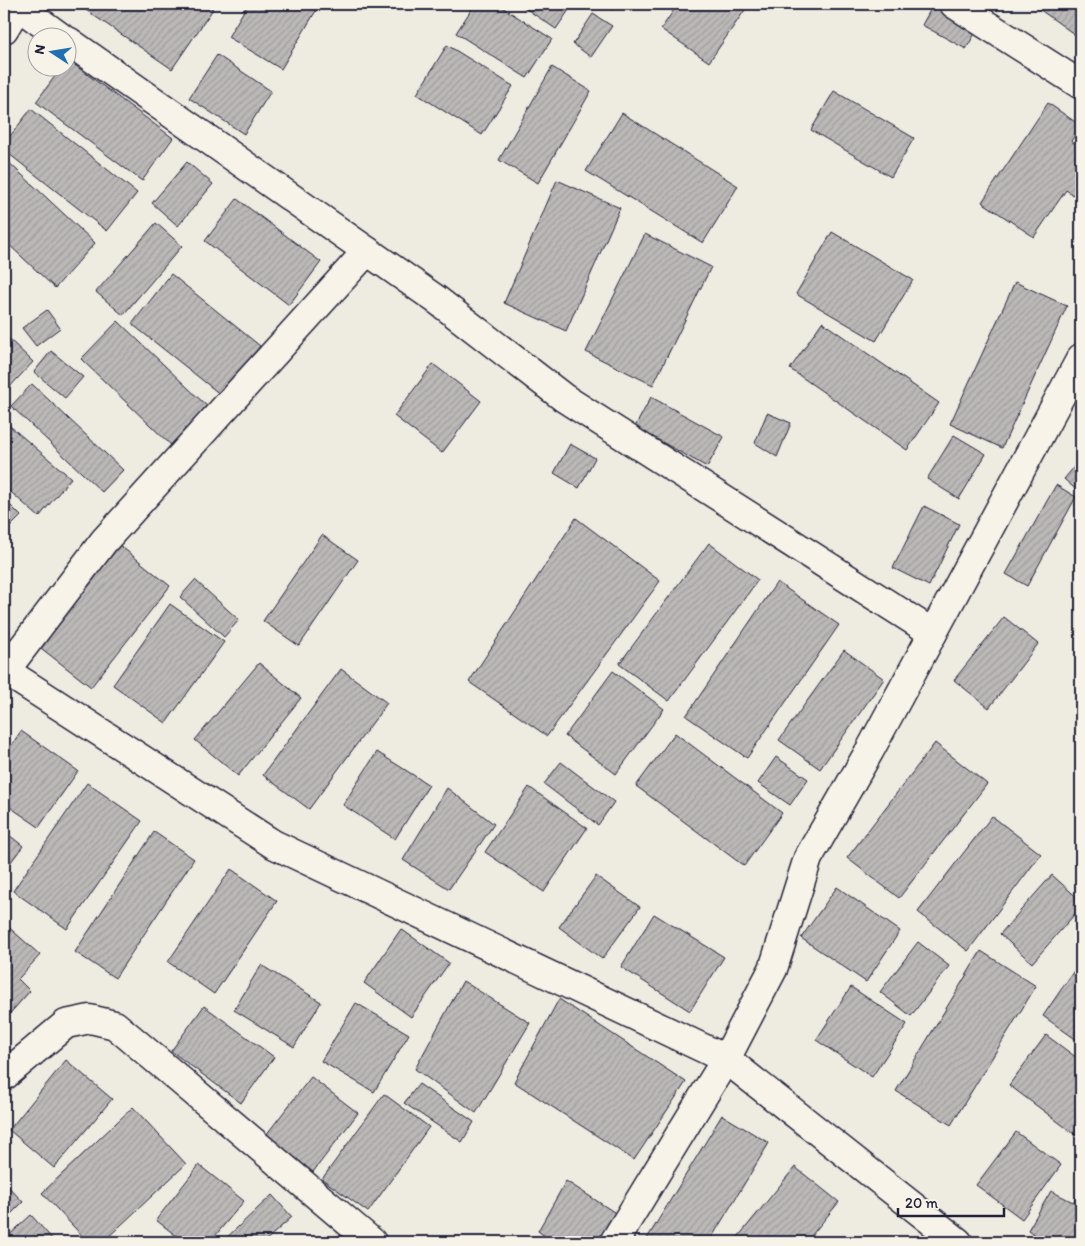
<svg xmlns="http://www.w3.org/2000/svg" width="1085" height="1246" font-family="Itim,sans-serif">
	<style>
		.building { fill: url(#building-hatch); stroke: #22223b }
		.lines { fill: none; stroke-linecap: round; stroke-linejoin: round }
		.minor-casing { stroke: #22223b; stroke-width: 31 }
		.minor { stroke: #f7f3e8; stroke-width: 28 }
	</style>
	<defs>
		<pattern id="building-hatch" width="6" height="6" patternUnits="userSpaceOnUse" patternTransform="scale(1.25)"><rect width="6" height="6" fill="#bbb8b7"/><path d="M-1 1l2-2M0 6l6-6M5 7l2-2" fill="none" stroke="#a09e9e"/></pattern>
	</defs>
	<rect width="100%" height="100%" fill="#eeebe1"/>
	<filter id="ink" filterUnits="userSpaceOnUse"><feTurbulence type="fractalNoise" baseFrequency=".02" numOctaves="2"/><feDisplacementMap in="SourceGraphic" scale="10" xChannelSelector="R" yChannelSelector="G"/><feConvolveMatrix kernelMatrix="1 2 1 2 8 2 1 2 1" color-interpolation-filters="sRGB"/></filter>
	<g filter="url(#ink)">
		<g class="building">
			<path d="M 77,4 L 205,4 L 213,9 L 172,69 Z"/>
			<path d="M 248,4 L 320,4 L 281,69 L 228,37 Z"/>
			<path d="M 475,4 L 497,4 L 552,39 L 527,78 L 456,33 Z"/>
			<path d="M 519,4 L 573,4 L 556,29 Z"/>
			<path d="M 604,4 L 616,4 L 613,10 Z"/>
			<path d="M 678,4 L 749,4 L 709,62 L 661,29 Z"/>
			<path d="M 1032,4 L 1081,4 L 1081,39 Z"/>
			<path d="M 933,5 L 977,30 L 966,49 L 922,25 Z"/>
			<path d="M 593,14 L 612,26 L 591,57 L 573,44 Z"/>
			<path d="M 447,45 L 513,86 L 482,135 L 417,94 Z"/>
			<path d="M 217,55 L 271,91 L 244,134 L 189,98 Z"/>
			<path d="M 68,60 L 173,138 L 142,181 L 36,102 L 61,68 L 68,68 Z"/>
			<path d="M 552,67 L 591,91 L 538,183 L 499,160 Z"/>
			<path d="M 834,91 L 914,138 L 891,177 L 811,130 Z"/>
			<path d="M 1048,103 L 1081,126 L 1071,141 L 1081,148 L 1081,200 L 1066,190 L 1034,237 L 982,202 Z"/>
			<path d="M 31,109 L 137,193 L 107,231 L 4,150 L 4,144 Z"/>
			<path d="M 622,113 L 738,186 L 703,243 L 586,171 Z"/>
			<path d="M 4,158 L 95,243 L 55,288 L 4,240 Z"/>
			<path d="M 187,162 L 213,184 L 178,226 L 152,203 Z"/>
			<path d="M 557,180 L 620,208 L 566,331 L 504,303 Z"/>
			<path d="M 237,199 L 321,262 L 289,305 L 205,241 Z"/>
			<path d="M 156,223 L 182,246 L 123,315 L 96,292 Z"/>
			<path d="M 832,232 L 913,280 L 876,341 L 796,294 Z"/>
			<path d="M 645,234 L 711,267 L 653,385 L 586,352 Z"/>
			<path d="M 171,274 L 260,346 L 221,395 L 132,324 Z"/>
			<path d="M 1015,282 L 1067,306 L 1002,448 L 950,424 Z"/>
			<path d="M 47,310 L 60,328 L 36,346 L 22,328 Z"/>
			<path d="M 118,321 L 210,409 L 173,447 L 81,359 Z"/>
			<path d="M 822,322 L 939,403 L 907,450 L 790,369 Z"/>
			<path d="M 4,334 L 33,362 L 4,393 Z"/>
			<path d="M 51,351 L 83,377 L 65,398 L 34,372 Z"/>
			<path d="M 433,364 L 481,401 L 442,453 L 394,416 Z"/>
			<path d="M 32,384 L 123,470 L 102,492 L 11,406 Z"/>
			<path d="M 651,397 L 724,437 L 707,467 L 635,427 Z"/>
			<path d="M 767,413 L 791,423 L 777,457 L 755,443 Z"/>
			<path d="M 4,421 L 71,478 L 39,517 L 4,486 Z"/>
			<path d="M 954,435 L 986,454 L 959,499 L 927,479 Z"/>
			<path d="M 570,444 L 595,458 L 579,488 L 554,473 Z"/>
			<path d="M 1081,459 L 1081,494 L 1064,479 Z"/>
			<path d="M 1056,485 L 1076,497 L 1027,586 L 1006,574 Z"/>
			<path d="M 4,499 L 21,516 L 4,533 Z"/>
			<path d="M 924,506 L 959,524 L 929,586 L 893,568 Z"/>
			<path d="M 576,518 L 660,581 L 547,736 L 469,682 Z"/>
			<path d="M 322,535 L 358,560 L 299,646 L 263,621 Z"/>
			<path d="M 117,543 L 170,586 L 91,687 L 37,645 Z"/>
			<path d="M 709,543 L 758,580 L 669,701 L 619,664 Z"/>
			<path d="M 195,580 L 239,620 L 224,637 L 180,597 Z"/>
			<path d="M 777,582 L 839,625 L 747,758 L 686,716 Z"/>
			<path d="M 170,604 L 224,642 L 166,723 L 113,685 Z"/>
			<path d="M 1004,617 L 1038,644 L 989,708 L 954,680 Z"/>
			<path d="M 844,650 L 884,679 L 820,769 L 779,740 Z"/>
			<path d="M 259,663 L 301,698 L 238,776 L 195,740 Z"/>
			<path d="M 341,669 L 387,703 L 309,809 L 263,775 Z"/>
			<path d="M 613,671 L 664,709 L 616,774 L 565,736 Z"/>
			<path d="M 21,731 L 78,771 L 39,827 L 4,803 L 4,756 Z"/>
			<path d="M 675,733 L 782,813 L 744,866 L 636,786 Z"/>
			<path d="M 935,743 L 987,784 L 899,898 L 847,858 Z"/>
			<path d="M 377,752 L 429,785 L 395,839 L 343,805 Z"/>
			<path d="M 776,757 L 808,779 L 790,805 L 758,783 Z"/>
			<path d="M 561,762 L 614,802 L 598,825 L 544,784 Z"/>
			<path d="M 87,783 L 142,821 L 67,929 L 13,891 Z"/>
			<path d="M 529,787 L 587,828 L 544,892 L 485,852 Z"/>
			<path d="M 447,788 L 494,824 L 449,889 L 403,860 Z"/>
			<path d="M 992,816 L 1041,854 L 968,951 L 918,912 Z"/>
			<path d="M 4,831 L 23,846 L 4,871 Z"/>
			<path d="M 154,832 L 194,859 L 115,978 L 75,952 Z"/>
			<path d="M 231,869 L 277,901 L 214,994 L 168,962 Z"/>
			<path d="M 1052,875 L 1081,901 L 1081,907 L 1032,963 L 1000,934 Z"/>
			<path d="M 596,876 L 640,907 L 602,959 L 559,927 Z"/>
			<path d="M 837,887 L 900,931 L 866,982 L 801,938 Z"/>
			<path d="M 654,914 L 724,957 L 690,1011 L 621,967 Z"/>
			<path d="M 4,923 L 40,955 L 18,979 L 30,991 L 4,1020 Z"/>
			<path d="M 401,929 L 449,963 L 411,1017 L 364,983 Z"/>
			<path d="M 918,942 L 949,966 L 911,1016 L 880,992 Z"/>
			<path d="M 981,951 L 1036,986 L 951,1125 L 896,1091 Z"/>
			<path d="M 1080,962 L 1081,963 L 1081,1043 L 1043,1016 Z"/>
			<path d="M 261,965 L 321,1002 L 294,1047 L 234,1010 Z"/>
			<path d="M 463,981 L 530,1023 L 476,1113 L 415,1069 Z"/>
			<path d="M 851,987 L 907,1024 L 872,1077 L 816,1040 Z"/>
			<path d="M 559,999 L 686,1082 L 634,1160 L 514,1082 Z"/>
			<path d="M 356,1003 L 409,1034 L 374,1092 L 321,1061 Z"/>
			<path d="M 204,1006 L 274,1057 L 241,1103 L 171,1051 Z"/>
			<path d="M 1046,1035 L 1081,1061 L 1081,1139 L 1009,1085 Z"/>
			<path d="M 66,1060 L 112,1099 L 54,1168 L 9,1130 Z"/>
			<path d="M 311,1077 L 358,1113 L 313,1172 L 266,1135 Z"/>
			<path d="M 419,1084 L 474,1122 L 462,1142 L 404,1103 Z"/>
			<path d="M 384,1094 L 429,1127 L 368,1212 L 322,1179 Z"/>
			<path d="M 133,1107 L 186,1164 L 103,1242 L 88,1242 L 42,1193 Z"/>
			<path d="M 722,1115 L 769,1143 L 709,1242 L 645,1242 Z"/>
			<path d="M 1016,1132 L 1061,1165 L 1022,1219 L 976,1185 Z"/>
			<path d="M 199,1165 L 244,1201 L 210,1242 L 184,1242 L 156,1220 Z"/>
			<path d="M 795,1167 L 839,1202 L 806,1242 L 734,1242 Z"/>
			<path d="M 566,1181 L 617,1214 L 598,1242 L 553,1242 L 538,1231 Z"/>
			<path d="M 4,1182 L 23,1202 L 4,1221 Z"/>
			<path d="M 1081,1190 L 1081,1242 L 1044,1242 L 1028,1230 L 1051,1191 L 1073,1202 Z"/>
			<path d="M 272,1195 L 292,1217 L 264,1242 L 222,1242 Z"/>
			<path d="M 31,1215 L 55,1242 L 4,1242 L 4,1240 Z"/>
		</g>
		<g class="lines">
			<defs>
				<g id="minor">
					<path d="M 954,4 L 1081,85"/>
					<path d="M 18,6 L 62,38"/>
					<path d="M 4,29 L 19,4"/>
					<path d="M 68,41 L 437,300 L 564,398 L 933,633"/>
					<path d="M 4,670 L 273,844 L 726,1059 L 614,1242"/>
					<path d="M 5,671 L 104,541 L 367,251"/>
					<path d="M 4,1076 L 66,1024 L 90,1019 L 115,1025 L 372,1242"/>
					<path d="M 958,1242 L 726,1059 L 773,969 L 808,858 L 870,750 L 1081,358"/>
				</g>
			</defs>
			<use href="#minor" class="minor-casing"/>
			<use href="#minor" class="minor"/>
		</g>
	</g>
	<rect width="1085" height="1246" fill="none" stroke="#f7f3e8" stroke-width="20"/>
	<rect x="10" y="10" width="1065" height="1226" fill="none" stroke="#22223b" stroke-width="2" filter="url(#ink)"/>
	<g transform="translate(52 52) rotate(282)"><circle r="24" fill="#f7f3e8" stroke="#a29fa3"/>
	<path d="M0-4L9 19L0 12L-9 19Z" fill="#1f6fb2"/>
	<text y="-8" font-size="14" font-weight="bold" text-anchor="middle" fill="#22223b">N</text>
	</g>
	<path d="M898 1208v8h106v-8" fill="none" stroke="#22223b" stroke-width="2.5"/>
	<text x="905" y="1208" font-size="15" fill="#22223b" stroke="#f7f3e8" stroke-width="4" paint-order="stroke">20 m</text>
</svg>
